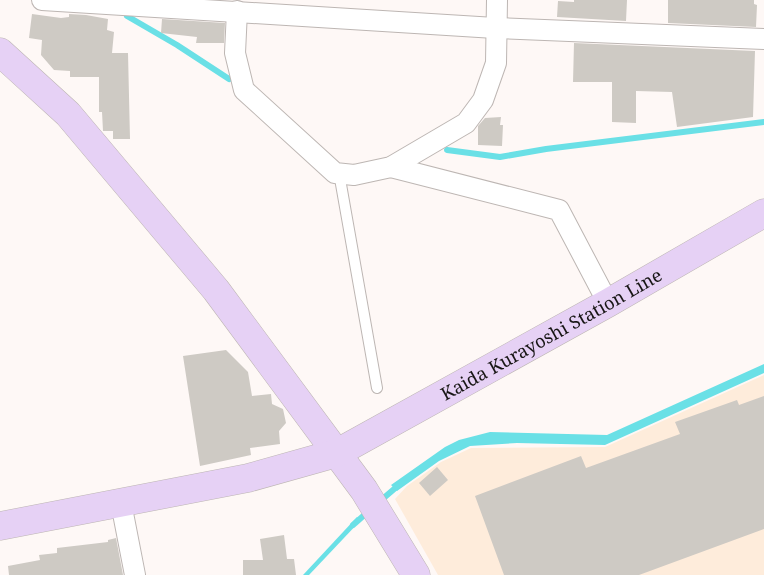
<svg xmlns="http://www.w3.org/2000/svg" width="764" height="575" font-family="'Noto Serif',serif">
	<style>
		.industrial { fill: #feecdb }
		.water { fill: #6ae0e6 }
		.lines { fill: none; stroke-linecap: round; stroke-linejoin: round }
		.stream { stroke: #6ae0e6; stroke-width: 6 }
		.building { fill: #cecac4 }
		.lane-casing { stroke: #bdb6b3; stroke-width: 12 }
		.street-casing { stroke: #bdb6b3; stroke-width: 22 }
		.secondary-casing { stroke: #bdb6b3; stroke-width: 29 }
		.lane { stroke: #fff; stroke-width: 10 }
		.street { stroke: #fff; stroke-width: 20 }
		.secondary { stroke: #e6d1f5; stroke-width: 28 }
		.labels { text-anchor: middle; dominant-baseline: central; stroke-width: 4; stroke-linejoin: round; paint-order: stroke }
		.street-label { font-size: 18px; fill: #181615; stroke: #fff }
	</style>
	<rect width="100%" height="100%" fill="#fef8f6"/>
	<path class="industrial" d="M 764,375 L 764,575 L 438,575 L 395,499 L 407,486 L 441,462 L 471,448 L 605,447 Z"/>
	<g class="water">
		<path d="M 764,364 L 764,373 L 605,445 L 517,443 L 470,446 L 439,461 L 397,491 L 391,485 L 445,447 L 459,440 L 490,432 L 607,435 Z"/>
		<path d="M 357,517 L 360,521 L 309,575 L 303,575 Z"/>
	</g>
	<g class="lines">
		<g class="stream">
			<path d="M 127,16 L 177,45 L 229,79"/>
			<path d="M 447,150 L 500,157 L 546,149 L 764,122"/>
			<path d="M 379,502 L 400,484"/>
			<path d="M 353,525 L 370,510"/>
		</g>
	</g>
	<g class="building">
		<path d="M 574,0 L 627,0 L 626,21 L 557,17 L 558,1 L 574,2 Z"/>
		<path d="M 668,0 L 754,0 L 754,4 L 757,5 L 756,27 L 668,23 Z"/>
		<path d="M 32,14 L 61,18 L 69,17 L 69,14 L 86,15 L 108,19 L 107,30 L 114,32 L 112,53 L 128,53 L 130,139 L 113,139 L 113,131 L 103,131 L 102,112 L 99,112 L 99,77 L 70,77 L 70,71 L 54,70 L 41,55 L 42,40 L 29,38 Z"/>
		<path d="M 162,19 L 225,23 L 224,43 L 196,43 L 197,37 L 161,33 Z"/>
		<path d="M 574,43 L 755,51 L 753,117 L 677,127 L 672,92 L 636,91 L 636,123 L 612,122 L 612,82 L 573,82 Z"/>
		<path d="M 501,117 L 500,125 L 503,125 L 502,146 L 478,145 L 478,126 L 485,118 Z"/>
		<path d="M 226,350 L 248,372 L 252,396 L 271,394 L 272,404 L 283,409 L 286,423 L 279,431 L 280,444 L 250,448 L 251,455 L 200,466 L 183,356 Z"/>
		<path d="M 764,396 L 764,529 L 639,575 L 504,575 L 475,496 L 581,456 L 586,468 L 680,434 L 675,422 L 737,400 L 739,405 Z"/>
		<path d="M 437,467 L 448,480 L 430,496 L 419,483 Z"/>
		<path d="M 284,535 L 287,559 L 294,559 L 296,575 L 243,575 L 243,560 L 263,560 L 260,539 Z"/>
		<path d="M 116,538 L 123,575 L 9,575 L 8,566 L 40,560 L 39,555 L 57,553 L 57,548 L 108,542 L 108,540 Z"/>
	</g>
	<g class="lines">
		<defs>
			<path id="lane" d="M 339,173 L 377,388"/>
			<g id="street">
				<path d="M 42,0 L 495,28 L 764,39"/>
				<path d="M 237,11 L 235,53 L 244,90 L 335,173 L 354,175 L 391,167 L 466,123 L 483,100 L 496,63 L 497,0"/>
				<path d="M 391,167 L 559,210 L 608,303"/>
				<path d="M 121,503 L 135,575"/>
			</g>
			<g id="secondary">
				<path d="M 0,52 L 68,114 L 216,290 L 364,490 L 416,575"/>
				<path id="s1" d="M 0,526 L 248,478 L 337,453 L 608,303 L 764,213"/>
			</g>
		</defs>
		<use href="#lane" class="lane-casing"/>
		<use href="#street" class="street-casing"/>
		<use href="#secondary" class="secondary-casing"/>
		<use href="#lane" class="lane"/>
		<use href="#street" class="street"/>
		<use href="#secondary" class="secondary"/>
	</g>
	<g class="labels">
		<g class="street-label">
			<text stroke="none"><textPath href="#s1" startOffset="590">Kaida Kurayoshi Station Line</textPath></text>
		</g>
	</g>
</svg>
